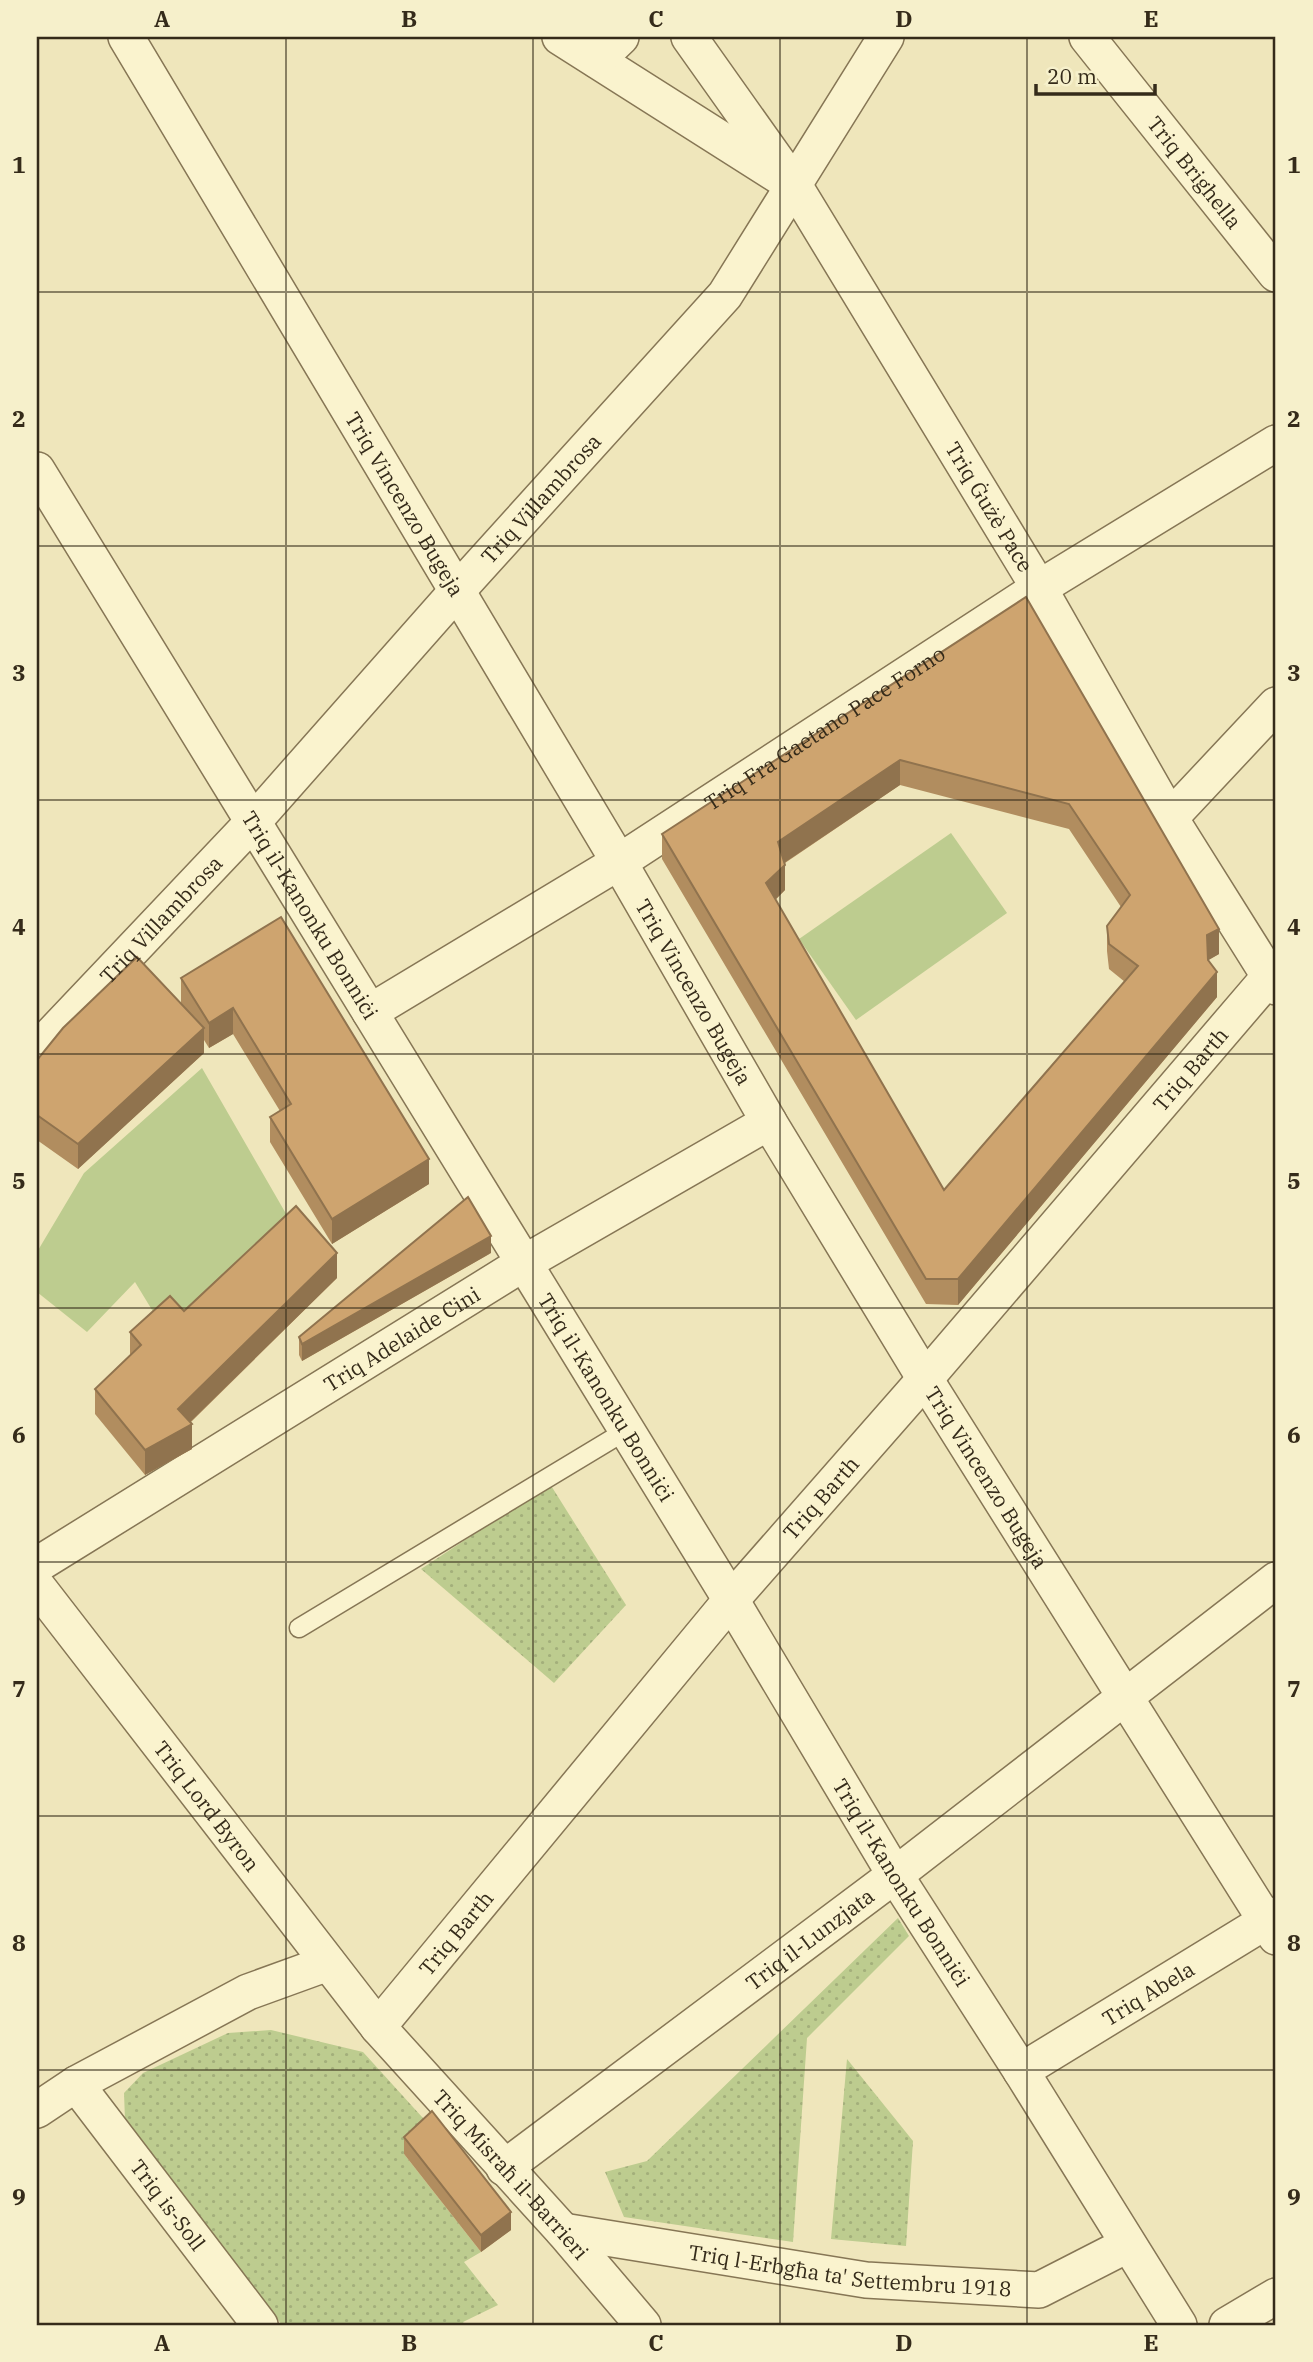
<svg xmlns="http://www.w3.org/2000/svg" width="1313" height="2362" font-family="'IBM Plex Serif',serif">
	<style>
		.grass { fill: url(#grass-dots) }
		.green { fill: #bdcc8f }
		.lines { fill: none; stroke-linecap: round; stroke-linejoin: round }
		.service-casing { stroke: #867655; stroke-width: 21 }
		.minor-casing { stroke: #867655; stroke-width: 38 }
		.service { stroke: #faf3ce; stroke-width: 18 }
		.minor { stroke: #faf3ce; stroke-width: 35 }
		.wall { fill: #b18d5f; fill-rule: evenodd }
		.shaded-wall { fill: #90734e }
		.building { fill: #cea46f; stroke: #90734e; stroke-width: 2; fill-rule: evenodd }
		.grid { fill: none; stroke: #352b1a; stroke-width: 2; stroke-opacity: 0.55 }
		.labels { text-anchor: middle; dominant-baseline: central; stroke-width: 5; stroke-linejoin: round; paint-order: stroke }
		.street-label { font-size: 21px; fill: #352b1a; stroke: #f6f0cb }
		.neatline { fill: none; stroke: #352b1a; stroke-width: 2.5 }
		.grid-label { font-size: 23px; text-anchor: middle; font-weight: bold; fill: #352b1a }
	</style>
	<defs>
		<pattern id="grass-dots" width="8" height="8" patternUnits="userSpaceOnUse" patternTransform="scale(1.75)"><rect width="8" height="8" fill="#bdcc8f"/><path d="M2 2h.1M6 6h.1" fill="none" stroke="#a3af7b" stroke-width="1.8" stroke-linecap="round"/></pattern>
	</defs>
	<rect width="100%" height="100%" fill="#efe6bb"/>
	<g class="grass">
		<path d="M 550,1484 L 626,1605 L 554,1683 L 421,1569 Z"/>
		<path d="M 898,1918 L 909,1936 L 807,2038 L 793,2242 L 624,2217 L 605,2172 L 647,2161 Z"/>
		<path d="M 271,2030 L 363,2052 L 432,2128 L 404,2154 L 481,2252 L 464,2262 L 498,2305 L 463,2322 L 465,2325 L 282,2325 L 125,2120 L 124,2093 L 143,2073 L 228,2033 Z"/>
		<path d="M 847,2059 L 913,2141 L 906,2246 L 831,2239 Z"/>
	</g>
	<g class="green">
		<path d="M 951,833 L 1007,913 L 856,1020 L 799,939 Z"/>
		<path d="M 202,1068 L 296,1231 L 163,1328 L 135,1282 L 87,1332 L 37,1292 L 37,1252 L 84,1173 Z"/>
	</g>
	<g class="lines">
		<defs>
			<path id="service" d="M 299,1628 L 627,1430"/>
			<g id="minor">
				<path id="s1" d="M 126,37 L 619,862 L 769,1122 L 925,1379 L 1276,1937"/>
				<path d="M 560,37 L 779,176"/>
				<path id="s2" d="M 689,37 L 794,185 L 1039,588 L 1170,818 L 1276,987"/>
				<path id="s3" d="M 1087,37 L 1276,274"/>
				<path d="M 597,60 L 621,37"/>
				<path id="s4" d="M 37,470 L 731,1600 L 895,1875 L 1021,2071 L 1179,2325"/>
				<path d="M 1170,818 L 1276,705"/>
				<path id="s5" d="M 370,1012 L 619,862 L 1039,588 L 1276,443"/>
				<path id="s6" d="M 37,1050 L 253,822 L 457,591 L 725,295 L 886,37"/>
				<path id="s7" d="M 37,1565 L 524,1263 L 769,1122"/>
				<path id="s8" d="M 37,1586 L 378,2027 L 563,2231 L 643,2325"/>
				<path id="s9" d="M 378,2027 L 731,1600 L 925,1379 L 1270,976"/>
				<path id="s10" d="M 1021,2071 L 1276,1915"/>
				<path id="s11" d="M 76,2084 L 260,2325"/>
				<path d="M 37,2110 L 76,2084 L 248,1992 L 328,1963"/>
				<path id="s12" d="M 504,2168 L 895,1875 L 1276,1580"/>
				<path id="s13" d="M 563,2231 L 866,2280 L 1039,2290 L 1127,2245"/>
				<path d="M 1227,2325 L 1276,2296"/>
			</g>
		</defs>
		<use href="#service" class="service-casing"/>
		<use href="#minor" class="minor-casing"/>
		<use href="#service" class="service"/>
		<use href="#minor" class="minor"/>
	</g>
	<g class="wall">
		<path d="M 1026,597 L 1219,954 L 1208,960 L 1217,997 L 958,1305 L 926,1304 L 662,859 L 662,834 ZM 900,785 L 1069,829 L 1121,907 L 1107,926 L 1107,951 L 1109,969 L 1125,982 L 944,1190 L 775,900 L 785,890 L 785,863 Z"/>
		<path d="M 281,917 L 429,1184 L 332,1244 L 270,1142 L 270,1117 L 280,1111 L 233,1034 L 209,1048 L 204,1040 L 204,1053 L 78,1169 L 37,1140 L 37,1060 L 181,1003 L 181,978 Z"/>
		<path d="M 491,1253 L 302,1361 L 299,1355 L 299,1337 Z"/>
		<path d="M 337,1278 L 191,1422 L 192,1449 L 145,1475 L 95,1414 L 95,1389 L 130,1355 L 130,1332 L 184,1311 Z"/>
		<path d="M 404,2137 L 511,2230 L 481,2252 L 404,2154 Z"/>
	</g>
	<g class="shaded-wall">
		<path d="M 900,760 L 900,785 L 778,867 L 778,842 Z"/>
		<path d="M 785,865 L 785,890 L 766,909 L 766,883 Z"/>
		<path d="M 1219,929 L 1219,954 L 1207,961 L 1207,935 Z"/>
		<path d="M 1217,972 L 1217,997 L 958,1305 L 958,1279 Z"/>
		<path d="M 233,1008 L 233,1034 L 209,1048 L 209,1023 Z"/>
		<path d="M 204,1028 L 204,1053 L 78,1169 L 78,1144 Z"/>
		<path d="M 429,1159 L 429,1184 L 332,1244 L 332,1219 Z"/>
		<path d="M 491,1236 L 491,1253 L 302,1361 L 302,1344 Z"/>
		<path d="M 337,1253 L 337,1278 L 184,1428 L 192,1424 L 192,1449 L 145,1475 L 145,1450 L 178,1409 Z"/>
		<path d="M 511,2212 L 511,2230 L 481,2252 L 481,2235 Z"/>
	</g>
	<g class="building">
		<path d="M 1026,597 L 1219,929 L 1207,935 L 1208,960 L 1217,972 L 958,1279 L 926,1279 L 662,834 ZM 900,760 L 1069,804 L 1130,895 L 1107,926 L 1109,944 L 1138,966 L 944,1190 L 766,883 L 785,865 L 778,842 Z"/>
		<path d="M 281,917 L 429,1159 L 332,1219 L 270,1117 L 291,1104 L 233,1008 L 209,1023 L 181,978 Z"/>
		<path d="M 137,957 L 204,1028 L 78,1144 L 37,1115 L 37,1060 L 63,1028 Z"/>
		<path d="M 468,1197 L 491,1236 L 302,1344 L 299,1337 Z"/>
		<path d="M 296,1206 L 337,1253 L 178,1409 L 192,1424 L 145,1450 L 95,1389 L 141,1345 L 130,1332 L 170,1296 L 184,1311 Z"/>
		<path d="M 432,2111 L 511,2212 L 481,2235 L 404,2137 Z"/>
	</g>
	<path class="grid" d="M 286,37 L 286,2325M 533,37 L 533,2325M 780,37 L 780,2325M 1027,37 L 1027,2325M 37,292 L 1276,292M 37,546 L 1276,546M 37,800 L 1276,800M 37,1054 L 1276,1054M 37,1308 L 1276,1308M 37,1562 L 1276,1562M 37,1816 L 1276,1816M 37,2070 L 1276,2070"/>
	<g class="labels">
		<g class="street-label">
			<text stroke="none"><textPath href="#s3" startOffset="173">Triq Brighella</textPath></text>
			<text stroke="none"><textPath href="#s6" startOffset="747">Triq Villambrosa</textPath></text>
			<text stroke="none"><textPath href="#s1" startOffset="544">Triq Vincenzo Bugeja</textPath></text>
			<text stroke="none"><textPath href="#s2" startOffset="558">Triq Ġużè Pace</textPath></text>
			<text stroke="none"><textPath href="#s5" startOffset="536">Triq Fra Gaetano Pace Forno</textPath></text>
			<text stroke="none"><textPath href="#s4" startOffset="522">Triq il-Kanonku Bonniċi</textPath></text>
			<text stroke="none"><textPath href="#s6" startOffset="180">Triq Villambrosa</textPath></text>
			<text stroke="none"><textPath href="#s1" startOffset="1111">Triq Vincenzo Bugeja</textPath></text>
			<text stroke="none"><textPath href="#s9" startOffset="1256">Triq Barth</textPath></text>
			<text stroke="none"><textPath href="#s7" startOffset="429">Triq Adelaide Cini</textPath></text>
			<text stroke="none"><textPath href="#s4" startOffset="1088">Triq il-Kanonku Bonniċi</textPath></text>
			<text stroke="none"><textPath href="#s1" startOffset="1678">Triq Vincenzo Bugeja</textPath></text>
			<text stroke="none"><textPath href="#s9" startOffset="690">Triq Barth</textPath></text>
			<text stroke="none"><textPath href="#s8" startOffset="278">Triq Lord Byron</textPath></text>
			<text stroke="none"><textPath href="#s4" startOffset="1656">Triq il-Kanonku Bonniċi</textPath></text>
			<text stroke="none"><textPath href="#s9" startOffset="122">Triq Barth</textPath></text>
			<text stroke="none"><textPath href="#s12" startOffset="382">Triq il-Lunzjata</textPath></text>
			<text stroke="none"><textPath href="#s10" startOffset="149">Triq Abela</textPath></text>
			<text stroke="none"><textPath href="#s8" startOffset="756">Triq Misraħ il-Barrieri</textPath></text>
			<text stroke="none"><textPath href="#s11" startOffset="152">Triq is-Soll</textPath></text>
			<text stroke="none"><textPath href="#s13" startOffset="290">Triq l-Erbgħa ta' Settembru 1918</textPath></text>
		</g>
	</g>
	<rect width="1313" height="2362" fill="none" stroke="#f6f0cb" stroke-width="77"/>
	<path d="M1036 84v10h119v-10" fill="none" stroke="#352b1a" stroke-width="3.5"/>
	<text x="1047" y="84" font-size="21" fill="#352b1a" stroke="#f6f0cb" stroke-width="5" paint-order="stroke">20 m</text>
	<rect x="38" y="38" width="1236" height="2286" class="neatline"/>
	<g class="grid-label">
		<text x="162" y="27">A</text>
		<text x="409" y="27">B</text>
		<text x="656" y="27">C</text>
		<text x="904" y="27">D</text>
		<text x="1151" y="27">E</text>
		<text x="19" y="173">1</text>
		<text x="1294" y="173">1</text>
		<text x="19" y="427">2</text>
		<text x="1294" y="427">2</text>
		<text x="19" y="681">3</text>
		<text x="1294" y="681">3</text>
		<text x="19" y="935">4</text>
		<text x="1294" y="935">4</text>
		<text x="19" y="1189">5</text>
		<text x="1294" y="1189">5</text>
		<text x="19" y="1443">6</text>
		<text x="1294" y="1443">6</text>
		<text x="19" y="1697">7</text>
		<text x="1294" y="1697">7</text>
		<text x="19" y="1951">8</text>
		<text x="1294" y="1951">8</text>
		<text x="19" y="2205">9</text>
		<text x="1294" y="2205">9</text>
		<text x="162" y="2351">A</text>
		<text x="409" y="2351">B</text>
		<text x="656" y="2351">C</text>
		<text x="904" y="2351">D</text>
		<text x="1151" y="2351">E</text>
	</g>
</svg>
